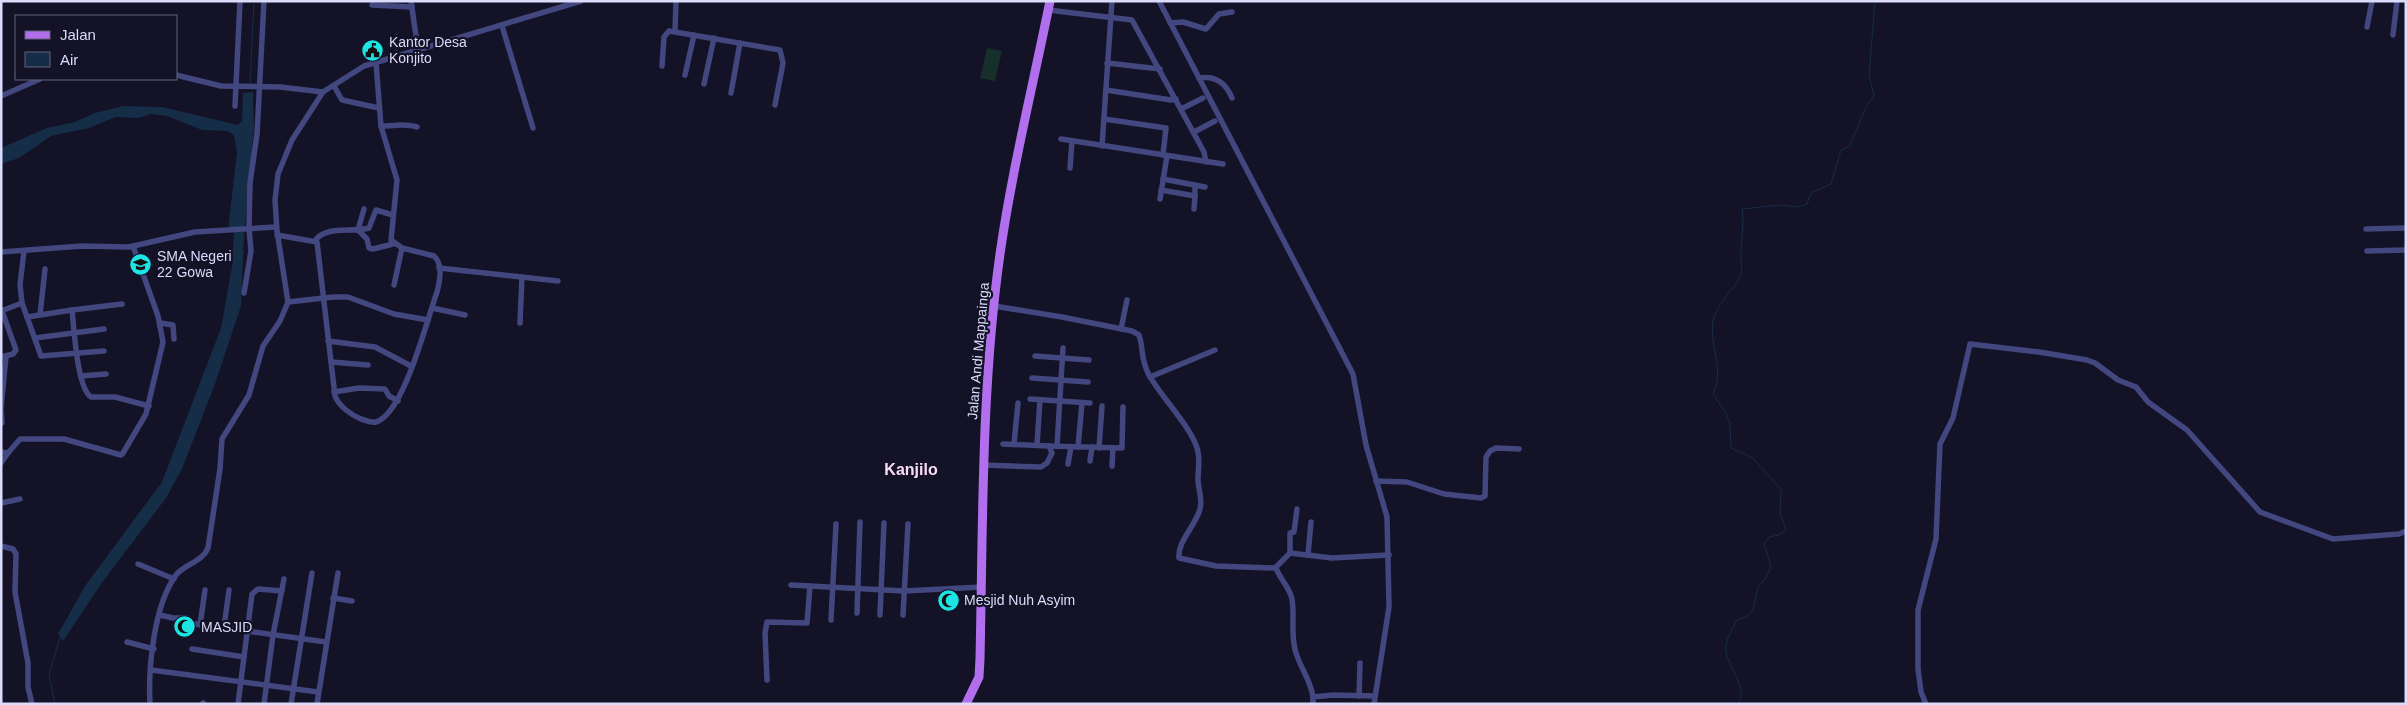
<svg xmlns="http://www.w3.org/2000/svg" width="2407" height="705" font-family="Helvetica,sans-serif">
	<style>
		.green { fill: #162f2b }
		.water { fill: #152d47 }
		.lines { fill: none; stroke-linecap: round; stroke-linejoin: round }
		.stream { stroke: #152d47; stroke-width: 1 }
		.street { stroke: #43477f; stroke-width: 5.5 }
		.primary { stroke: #b16fee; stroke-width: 9 }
		.labels { text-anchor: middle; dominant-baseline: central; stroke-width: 4.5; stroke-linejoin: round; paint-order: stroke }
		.poi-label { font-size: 14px; fill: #dbdbfb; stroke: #141226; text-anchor: start }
		.street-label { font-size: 14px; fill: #dbdbfb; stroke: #141226 }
		.quarter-label { font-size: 16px; font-weight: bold; fill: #fbddf3; stroke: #141226 }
	</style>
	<rect width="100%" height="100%" fill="#141226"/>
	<path class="green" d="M 987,48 L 1002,51 L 995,81 L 980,78 Z"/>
	<path class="water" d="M 253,92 L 254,127 L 244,235 L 241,306 L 215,384 L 182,469 L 166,498 L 101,584 L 63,641 L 58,634 L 85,586 L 162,482 L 221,328 L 232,267 L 234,233 L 228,230 L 237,152 L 234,135 L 227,131 L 202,130 L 167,116 L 151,114 L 139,118 L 116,117 L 89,128 L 51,136 L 19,158 L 1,164 L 1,148 L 47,128 L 75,122 L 95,113 L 123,106 L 162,107 L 238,125 L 242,121 L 243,93 Z"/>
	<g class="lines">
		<g class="stream">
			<path d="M 250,85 L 254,1"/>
			<path d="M 55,704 L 49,675 L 60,637"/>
			<path d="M 1738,704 C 1750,689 1726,665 1726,649 C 1725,640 1733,628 1737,620 L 1746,617 L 1753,611 L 1758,587 L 1767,576 L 1771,566 L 1764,544 L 1769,537 L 1779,535 L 1786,530 L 1780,513 L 1781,490 L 1776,484 L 1753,458 L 1731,448 L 1730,424 L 1726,413 L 1713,394 C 1725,371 1709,346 1713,321 C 1716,303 1735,290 1741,275 C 1742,271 1741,264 1741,260 C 1740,243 1745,226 1742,209 L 1781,205 L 1797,207 L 1807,204 L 1811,193 L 1831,184 L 1841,150 L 1850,146 L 1865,109 L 1874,95 L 1869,76 L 1875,1"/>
		</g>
		<g class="street">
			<path d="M 411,1 L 418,50"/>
			<path d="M 1159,1 L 1353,374 L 1366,445 L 1387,517 L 1389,607 L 1374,704"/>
			<path d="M 372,5 L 412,7"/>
			<path d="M 1048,10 L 1132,20 L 1204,152 L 1206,162"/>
			<path d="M 1170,23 L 1183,22 L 1206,29 L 1219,14 L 1232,12"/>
			<path d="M 502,26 L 533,128"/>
			<path d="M 2367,27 L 2372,1"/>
			<path d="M 675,31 L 676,1"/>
			<path d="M 2393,35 L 2397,1"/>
			<path d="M 1107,63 L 1160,69"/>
			<path d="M 662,66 L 664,37 L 669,31 L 780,50 L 783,63 L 775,105"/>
			<path d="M 176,75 L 221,86 L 280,87 L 323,92 L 364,66 L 581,1"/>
			<path d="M 685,75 L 694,35"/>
			<path d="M 1199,78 C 1216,75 1226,83 1232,98"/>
			<path d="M 704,84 L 714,38"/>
			<path d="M 334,86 L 342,100 L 379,108"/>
			<path d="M 1106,90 L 1171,100 L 1176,99"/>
			<path d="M 731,93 L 740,43"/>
			<path d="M 1,96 L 40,79"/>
			<path d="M 235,106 L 240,1"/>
			<path d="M 1181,109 L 1203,98"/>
			<path d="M 1104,119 L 1166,128 L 1163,155"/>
			<path d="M 381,126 C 395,126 404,123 417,127"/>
			<path d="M 1194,132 L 1215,121"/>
			<path d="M 1061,139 L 1223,164"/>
			<path d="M 1102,146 L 1112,1"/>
			<path d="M 1070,168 L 1072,141"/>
			<path d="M 1163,179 L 1205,187"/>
			<path d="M 1161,190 L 1195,196 L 1195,185"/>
			<path d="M 1160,199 L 1167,156"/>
			<path d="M 1194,209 L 1195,196"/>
			<path d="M 2366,229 L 2406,228"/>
			<path d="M 358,230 L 367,239 L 369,248 L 373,249 L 393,244"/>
			<path d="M 358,230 L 364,209"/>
			<path d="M 277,235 L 317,242 L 335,396 C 339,406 351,415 361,419 C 365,420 371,423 376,422 C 404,414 427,319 437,292 C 440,281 443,264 434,256 L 402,248 L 391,240 L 397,180 L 381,126 L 376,63"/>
			<path d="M 315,241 C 325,225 352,233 369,228 L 376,210 L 393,215"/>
			<path d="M 24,251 L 20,285 L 22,303 L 41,356 L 104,351"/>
			<path d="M 2367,251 L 2406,250"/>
			<path d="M 1,252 L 82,246 L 129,247 L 195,232 L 276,227"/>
			<path d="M 439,268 L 558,281"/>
			<path d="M 394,285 L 402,248"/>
			<path d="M 244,293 L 251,251 L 249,228 L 250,183 L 257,134 L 264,1"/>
			<path d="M 288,302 L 333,297 L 348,297 L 394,314 L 428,320"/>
			<path d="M 994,306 L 1062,317 L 1132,331 L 1139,335 C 1144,350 1140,358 1149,375 C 1161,397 1195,431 1198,452 C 1200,461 1198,470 1198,479 C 1198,490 1203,499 1200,509 C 1196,525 1177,542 1179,558 L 1216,566 L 1275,568 L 1290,553 L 1332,558 L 1389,555"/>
			<path d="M 432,308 L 465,315"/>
			<path d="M 72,310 L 122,304"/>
			<path d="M 1,311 L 22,303"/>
			<path d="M 40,315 L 45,269"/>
			<path d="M 27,317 L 72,310 C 74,328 77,388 91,397 L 115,397 L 149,406"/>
			<path d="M 160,323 L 173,325 L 174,339"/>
			<path d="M 520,323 L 522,277"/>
			<path d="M 1121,329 L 1127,300"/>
			<path d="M 35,338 L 104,329"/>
			<path d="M 328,341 L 375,347 L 411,366"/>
			<path d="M 1035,356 L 1089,360"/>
			<path d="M 1,357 L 13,354 L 16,350 L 2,311"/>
			<path d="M 331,362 L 368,365"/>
			<path d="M 81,376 L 106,374"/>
			<path d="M 1150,377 L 1215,350"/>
			<path d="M 1032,378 L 1088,382"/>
			<path d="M 334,392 L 359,388 L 385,389 L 389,396 L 398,401"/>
			<path d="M 1030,399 L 1090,403"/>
			<path d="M 1,409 L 6,356"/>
			<path d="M 1,411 L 2,423"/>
			<path d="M 1014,444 L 1018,403"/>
			<path d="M 1037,445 L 1040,400"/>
			<path d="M 1049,446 L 1122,448 L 1123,407"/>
			<path d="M 1057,446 L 1063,348"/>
			<path d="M 1078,447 L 1082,403"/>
			<path d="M 1099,448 L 1102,406"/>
			<path d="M 1,452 L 8,453 L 20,439 L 64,439 L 121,455 L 123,453 L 146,414 L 163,342 L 158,316 L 133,246"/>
			<path d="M 1090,461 L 1092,447"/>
			<path d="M 1,463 L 8,453"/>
			<path d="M 1068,464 L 1071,447"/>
			<path d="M 983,465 L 1041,467 L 1047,463 L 1052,453 L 1049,446 L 1003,444"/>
			<path d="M 1112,466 L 1113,448"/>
			<path d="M 1376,481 L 1407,482 L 1444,494 L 1481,498 L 1485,496 L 1486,457 L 1490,451 L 1496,448 L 1519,449"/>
			<path d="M 1,503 L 20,499"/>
			<path d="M 1,546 L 13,549 L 16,554 L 15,592 L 28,663 L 28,687 L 32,704"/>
			<path d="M 1290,553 L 1290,533 L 1294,532 L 1297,509"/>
			<path d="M 1308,555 L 1311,522"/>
			<path d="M 138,564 L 174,579"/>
			<path d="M 1276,568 C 1280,579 1290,588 1292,599 C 1295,617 1290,635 1296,653 C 1301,669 1311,681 1313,697"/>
			<path d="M 791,585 L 904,591 L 982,587"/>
			<path d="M 333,598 L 352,601"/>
			<path d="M 857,613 L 860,522"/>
			<path d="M 160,615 L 173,618 L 186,618"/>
			<path d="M 880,615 L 884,523"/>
			<path d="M 903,615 L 908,524"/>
			<path d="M 831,620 L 836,524"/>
			<path d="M 196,624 L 326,642"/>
			<path d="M 200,625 L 205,590"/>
			<path d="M 224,627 L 229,590"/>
			<path d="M 127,642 L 154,649"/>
			<path d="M 192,649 L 244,657"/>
			<path d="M 151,670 L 318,692"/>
			<path d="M 767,680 L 765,633 L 767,622 L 807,623 L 810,586"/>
			<path d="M 1359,696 L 1360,663"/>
			<path d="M 203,703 L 204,704"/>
			<path d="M 150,704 C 148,667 154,605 176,575 C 185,564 202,562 208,548 L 220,469 L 222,439 L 249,395 L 263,346 L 280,321 L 288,302 L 277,231 L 275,200 L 278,174 L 292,140 L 323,92"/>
			<path d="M 238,704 L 252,594 L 258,589 L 282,591"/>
			<path d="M 264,704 L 273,635 L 284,579"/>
			<path d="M 291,704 L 312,573"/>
			<path d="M 317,704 L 338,573"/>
			<path d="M 1313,704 L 1313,697 L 1333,695 L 1375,696"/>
			<path d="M 1926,704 L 1921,692 L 1918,669 L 1918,610 L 1936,539 L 1940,444 L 1953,418 L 1970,344 L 2039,352 L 2087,360 L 2095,363 L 2118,380 L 2136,387 L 2148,402 L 2187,430 L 2260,512 L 2333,539 L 2399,534 L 2406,531"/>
		</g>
		<path class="primary" d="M 966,704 L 979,677 L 980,659 C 983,524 981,388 1000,254 C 1012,170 1033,85 1050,1"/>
	</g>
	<defs>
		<symbol id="civic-disc" viewBox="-11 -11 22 22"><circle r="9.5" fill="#1de5e4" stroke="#141226"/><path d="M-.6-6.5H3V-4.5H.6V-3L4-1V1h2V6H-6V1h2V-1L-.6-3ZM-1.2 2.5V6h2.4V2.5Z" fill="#111"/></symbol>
		<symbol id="school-disc" viewBox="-11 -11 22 22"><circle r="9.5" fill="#1de5e4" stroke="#141226"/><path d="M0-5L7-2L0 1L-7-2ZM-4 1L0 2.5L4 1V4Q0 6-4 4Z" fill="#111"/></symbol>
		<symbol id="mosque-disc" viewBox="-11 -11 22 22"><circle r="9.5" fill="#1de5e4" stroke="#141226"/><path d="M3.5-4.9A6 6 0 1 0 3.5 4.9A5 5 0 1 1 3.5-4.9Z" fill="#111"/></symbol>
	</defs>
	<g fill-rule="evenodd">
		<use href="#civic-disc" x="360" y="38" width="25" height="25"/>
		<use href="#school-disc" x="128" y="252" width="25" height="25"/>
		<use href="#mosque-disc" x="936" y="588" width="25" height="25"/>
		<use href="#mosque-disc" x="172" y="614" width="25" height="25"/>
	</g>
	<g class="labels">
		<g class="poi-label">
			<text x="389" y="42">Kantor Desa<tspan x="389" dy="16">Konjito</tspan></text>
			<text x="157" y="256">SMA Negeri<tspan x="157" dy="16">22 Gowa</tspan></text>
			<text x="964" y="600">Mesjid Nuh Asyim</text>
			<text x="201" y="627">MASJID</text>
		</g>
		<g class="street-label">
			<text transform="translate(978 351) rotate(-85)">Jalan Andi Mappainga</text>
		</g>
		<g class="quarter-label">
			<text x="911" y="469">Kanjilo</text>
		</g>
	</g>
	<rect width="2407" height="705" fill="none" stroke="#dbdbfb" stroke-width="5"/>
	<rect x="15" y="15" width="162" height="65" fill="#141226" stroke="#64627b"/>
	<rect x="25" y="31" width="25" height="8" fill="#b16fee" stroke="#64627b"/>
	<text x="60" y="40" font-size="15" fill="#dbdbfb">Jalan</text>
	<rect x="25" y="52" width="25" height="15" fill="#152d47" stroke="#64627b"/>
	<text x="60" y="65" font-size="15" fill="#dbdbfb">Air</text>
</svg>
